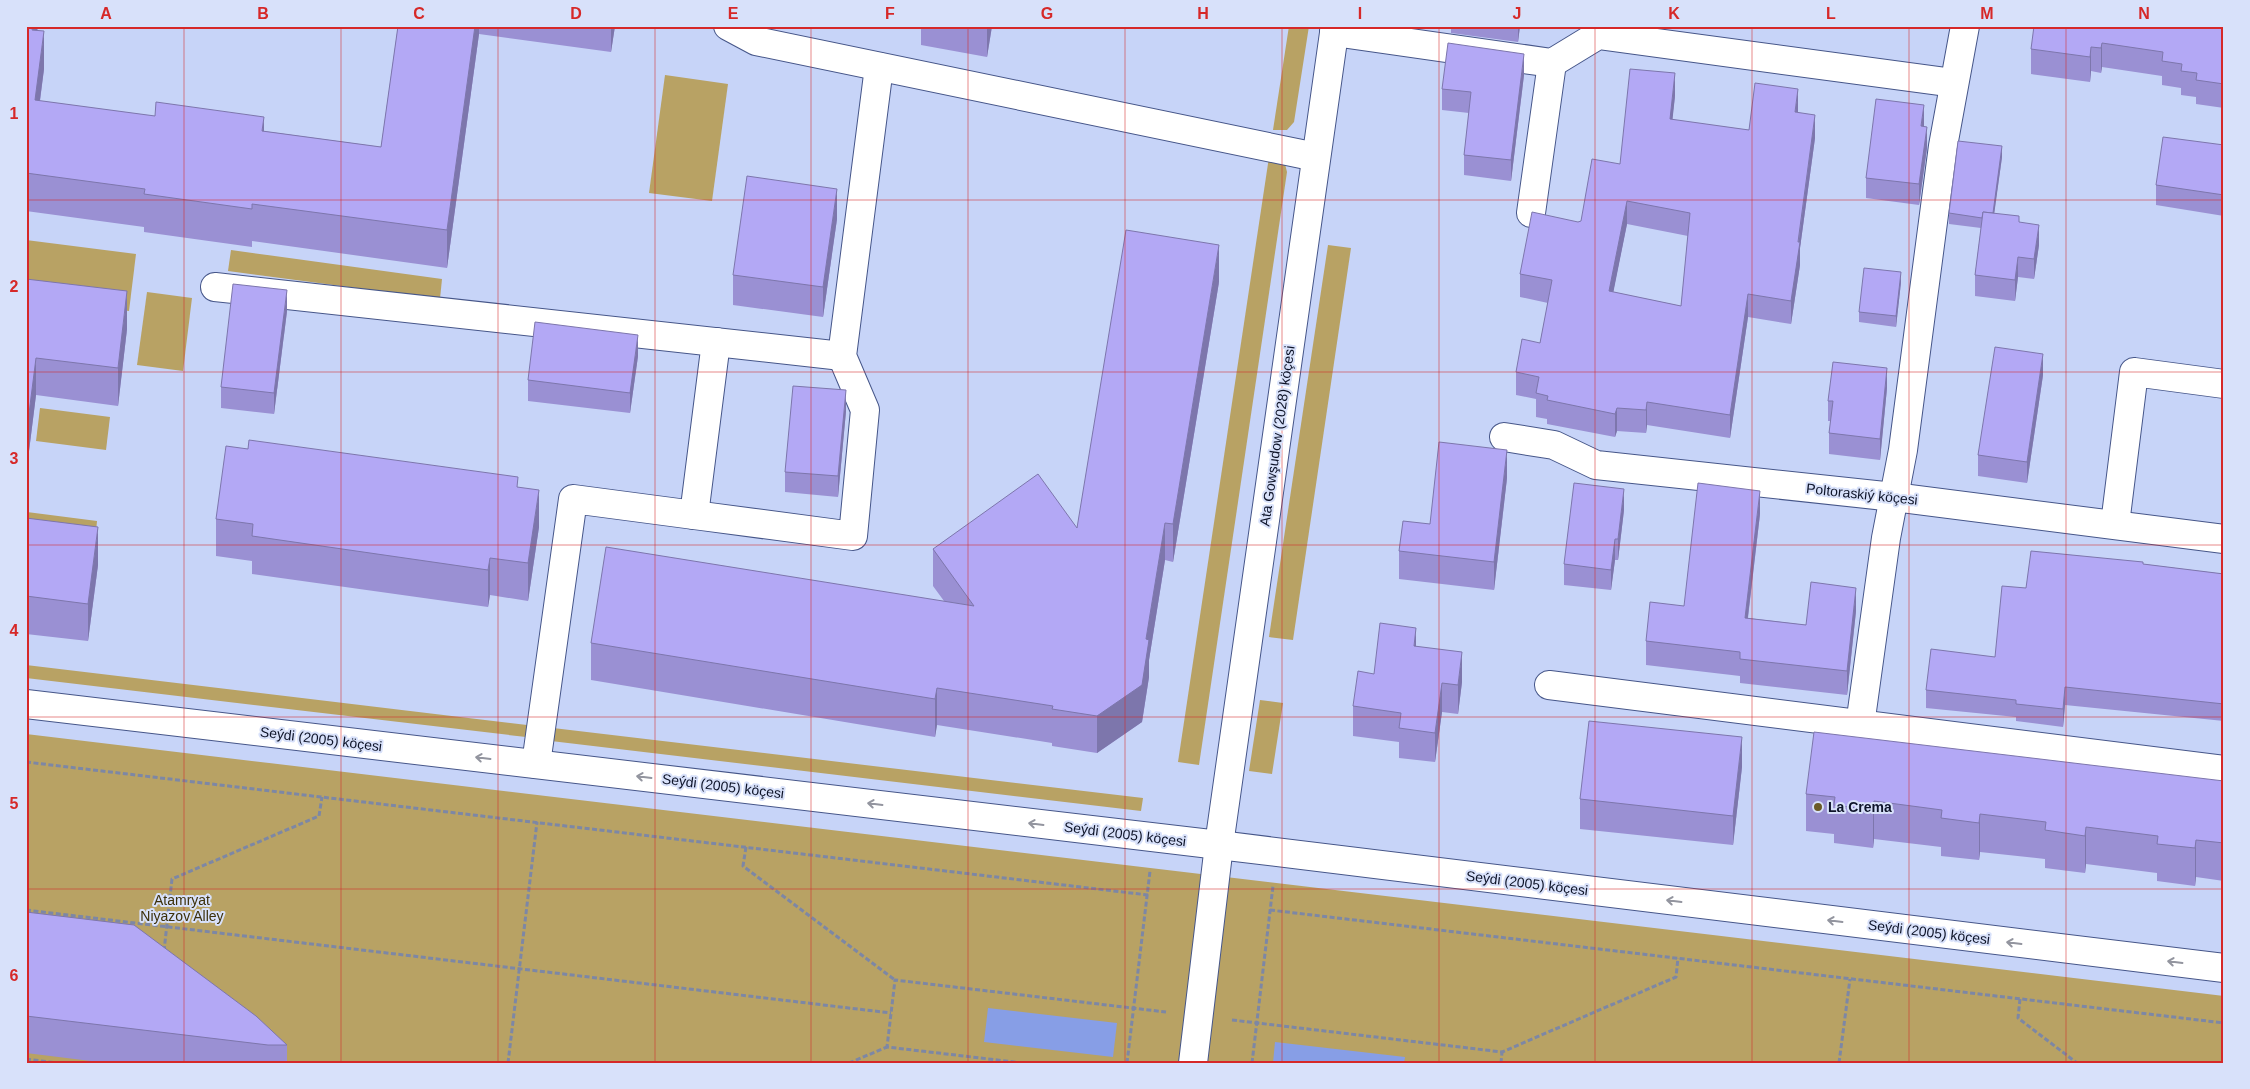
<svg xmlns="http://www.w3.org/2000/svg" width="2250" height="1089" font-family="Arial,sans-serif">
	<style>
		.green { fill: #b8a264 }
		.water { fill: #879ee6 }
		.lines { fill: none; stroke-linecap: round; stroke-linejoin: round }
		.minor-casing { stroke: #465689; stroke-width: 30 }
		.path { stroke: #7d87a5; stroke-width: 3; stroke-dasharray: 5 2.5; stroke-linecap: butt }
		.minor { stroke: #fff; stroke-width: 28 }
		.wall { fill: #9a90d3; fill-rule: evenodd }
		.shaded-wall { fill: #7d76ac }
		.building { fill: #b3a8f5; stroke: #7d76ac; fill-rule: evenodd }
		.oneway { stroke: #93959f }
		.grid { fill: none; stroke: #d62828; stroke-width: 1; stroke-opacity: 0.55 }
		.poi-dot { fill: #6b5a28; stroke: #d8e1fa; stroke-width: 2 }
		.labels { text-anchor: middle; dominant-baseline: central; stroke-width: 4; stroke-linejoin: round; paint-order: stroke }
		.street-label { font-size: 14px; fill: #0e1429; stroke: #d8e1fa }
		.poi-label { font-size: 14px; font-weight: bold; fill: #0e1429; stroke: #d8e1fa; text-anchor: start }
		.park-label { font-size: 14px; fill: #3c300a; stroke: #d8e1fa }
		.neatline { fill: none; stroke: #d62828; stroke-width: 2 }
		.grid-label { font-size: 16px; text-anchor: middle; font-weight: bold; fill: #d62828 }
	</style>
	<rect width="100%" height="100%" fill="#c7d4f8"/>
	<g class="green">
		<path d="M 1289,26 L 1309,26 L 1294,122 L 1287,130 L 1273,130 Z"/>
		<path d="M 665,75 L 728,84 L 712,201 L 649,193 Z"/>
		<path d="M 1269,157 L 1285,164 L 1287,172 L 1199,765 L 1178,762 Z"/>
		<path d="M 26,240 L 136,254 L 129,311 L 26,298 Z"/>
		<path d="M 1328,245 L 1351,248 L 1293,640 L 1269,637 Z"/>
		<path d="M 231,250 L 442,279 L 440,299 L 228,271 Z"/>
		<path d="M 147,292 L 192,298 L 183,371 L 137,365 Z"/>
		<path d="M 40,408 L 110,417 L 106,450 L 36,441 Z"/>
		<path d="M 27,512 L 97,521 L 94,553 L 26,544 Z"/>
		<path d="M 26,665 L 527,725 L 526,737 L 26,678 Z"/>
		<path d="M 1260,700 L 1283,703 L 1272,774 L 1249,771 Z"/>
		<path d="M 553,728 L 1143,798 L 1141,811 L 551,741 Z"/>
		<path d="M 26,734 L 2224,996 L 2224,1063 L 26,1063 Z"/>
	</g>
	<g class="water">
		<path d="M 988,1008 L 1117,1023 L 1113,1057 L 984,1042 Z"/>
		<path d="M 1275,1042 L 1405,1057 L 1404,1063 L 1273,1063 Z"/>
	</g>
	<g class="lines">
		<defs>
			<g id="minor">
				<path d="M 728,26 L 756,41 L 1316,157"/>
				<path d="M 1334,32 L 1552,63 L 1598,35 L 1954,83"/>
				<path d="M 1531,213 L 1552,63"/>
				<path d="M 215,287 L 842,356"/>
				<path d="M 1504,437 L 1554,445 L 1596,465 L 1894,497 L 2224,539"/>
				<path d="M 694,515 L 853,536 L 865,410 L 842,356 L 879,67"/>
				<path d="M 2115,524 L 2134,372 L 2224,384"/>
				<path d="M 1549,685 L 2224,770"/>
				<path d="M 26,704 L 1219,845 L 2224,968"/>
				<path d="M 1860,725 L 1886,538 L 1903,450 L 1943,146 L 1965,26"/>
				<path d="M 536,764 L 573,499 L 694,515 L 716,342"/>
				<path d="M 1193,1063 L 1219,845 L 1335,26"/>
			</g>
		</defs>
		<use href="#minor" class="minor-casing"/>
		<g class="path">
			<path d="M 26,762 L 1148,895"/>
			<path d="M 746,847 L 743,866 L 895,980"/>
			<path d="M 26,910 L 891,1013"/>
			<path d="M 1270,910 L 2224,1023"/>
			<path d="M 164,951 L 172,879 L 319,816 L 322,797"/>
			<path d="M 2020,999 L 2018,1018 L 2077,1063"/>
			<path d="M 1232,1020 L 1502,1052 L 1676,977 L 1678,958"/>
			<path d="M 26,1059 L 57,1063"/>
			<path d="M 508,1063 L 537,822"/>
			<path d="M 849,1063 L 887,1047"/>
			<path d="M 1023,1063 L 887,1047 L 895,980 L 1166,1012"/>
			<path d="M 1127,1063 L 1150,871"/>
			<path d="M 1252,1063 L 1273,886"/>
			<path d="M 1501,1063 L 1502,1052"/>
			<path d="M 1839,1063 L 1850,979"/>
		</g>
		<use href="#minor" class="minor"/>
	</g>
	<g class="wall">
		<path d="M 26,26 L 37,30 L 44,69 L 40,101 L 381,147 L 398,26 L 615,26 L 611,52 L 479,34 L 447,268 L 252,241 L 252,247 L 144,232 L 144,227 L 26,211 Z"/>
		<path d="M 921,26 L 992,26 L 987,57 L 921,45 Z"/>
		<path d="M 1451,26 L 1520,26 L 1518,42 L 1451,33 Z"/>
		<path d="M 2224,26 L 2224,108 L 2196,104 L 2196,97 L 2181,95 L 2181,88 L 2162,85 L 2162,76 L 2102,67 L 2101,73 L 2091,71 L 2090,82 L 2031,74 L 2031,49 Z"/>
		<path d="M 1524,75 L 1511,181 L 1464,175 L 1464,155 L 1469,113 L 1442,110 L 1442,89 Z"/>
		<path d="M 1675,96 L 1672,120 L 1749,130 L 1798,113 L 1815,138 L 1800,248 L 1800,265 L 1791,324 L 1748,317 L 1730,438 L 1647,425 L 1646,433 L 1617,431 L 1615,437 L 1547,424 L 1547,419 L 1536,417 L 1536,399 L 1516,395 L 1516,372 L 1540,343 L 1548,303 L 1520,297 L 1520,274 L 1578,222 L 1581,221 L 1620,164 ZM 1627,224 L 1688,236 L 1681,306 L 1613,292 Z"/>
		<path d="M 1924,127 L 1927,148 L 1919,205 L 1866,198 L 1866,178 Z"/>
		<path d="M 2224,145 L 2224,216 L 2156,205 L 2156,185 Z"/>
		<path d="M 2002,157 L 1994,213 L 2019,222 L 2039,245 L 2034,279 L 2018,277 L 2015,301 L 1975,296 L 1975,275 L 1981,228 L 1949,224 L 1949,213 Z"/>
		<path d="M 837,219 L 823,317 L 733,305 L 733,275 Z"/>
		<path d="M 26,279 L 127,329 L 118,406 L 36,395 L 26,475 Z"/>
		<path d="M 1219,282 L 1173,562 L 1165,560 L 1149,660 L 1149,677 L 1142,722 L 1097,753 L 1052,746 L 1052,743 L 937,725 L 935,737 L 591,680 L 591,643 L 944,601 L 933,586 L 933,549 L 1077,528 Z"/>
		<path d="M 1901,282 L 1896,327 L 1859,322 L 1859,312 Z"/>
		<path d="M 287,311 L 274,414 L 221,408 L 221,387 Z"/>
		<path d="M 638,356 L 630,413 L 528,401 L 528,380 Z"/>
		<path d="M 2043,375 L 2027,483 L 1978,476 L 1978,455 Z"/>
		<path d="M 1887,388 L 1880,460 L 1829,454 L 1829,433 L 1831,421 L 1828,421 L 1828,401 Z"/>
		<path d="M 846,411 L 838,497 L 785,492 L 785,472 Z"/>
		<path d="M 1507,478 L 1494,590 L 1399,579 L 1399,551 L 1430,524 Z"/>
		<path d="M 518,487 L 539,527 L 528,601 L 490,595 L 488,607 L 252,574 L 252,561 L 216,556 L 216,519 Z"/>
		<path d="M 1624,510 L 1618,560 L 1615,560 L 1611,590 L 1564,585 L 1564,564 Z"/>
		<path d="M 1760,514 L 1748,618 L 1806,625 L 1856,611 L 1847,695 L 1740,683 L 1740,676 L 1646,665 L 1646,641 L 1684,606 Z"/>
		<path d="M 26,518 L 98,565 L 88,641 L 26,634 Z"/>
		<path d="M 2143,564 L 2224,574 L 2224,721 L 2065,705 L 2063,727 L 2016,721 L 2016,717 L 1926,708 L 1926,690 L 1995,657 L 2026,588 Z"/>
		<path d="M 1416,646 L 1462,682 L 1458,714 L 1442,712 L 1435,762 L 1399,758 L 1399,742 L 1353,736 L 1353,706 L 1374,674 Z"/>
		<path d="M 1742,767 L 1733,845 L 1580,829 L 1580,799 Z"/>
		<path d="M 2224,781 L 2224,881 L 2196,877 L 2195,886 L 2157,881 L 2157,873 L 2086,864 L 2085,873 L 2045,868 L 2045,859 L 1980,852 L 1979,860 L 1941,856 L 1941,847 L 1874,839 L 1873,848 L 1834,843 L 1834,834 L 1806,831 L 1806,794 Z"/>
		<path d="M 26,912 L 287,1045 L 287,1063 L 107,1063 L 26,1053 Z"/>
	</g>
	<g class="shaded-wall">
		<path d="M 33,26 L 38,26 L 32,67 Z"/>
		<path d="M 475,26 L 479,26 L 479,34 L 447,268 L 447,230 Z"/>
		<path d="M 611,26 L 615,26 L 611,52 Z"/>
		<path d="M 987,26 L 992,26 L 987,57 Z"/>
		<path d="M 1518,26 L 1520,26 L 1518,42 Z"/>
		<path d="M 44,31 L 44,69 L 35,137 L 35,100 Z"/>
		<path d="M 2102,43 L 2102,67 L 2101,73 L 2101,48 Z"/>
		<path d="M 2091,47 L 2091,71 L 2090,82 L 2090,57 Z"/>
		<path d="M 1524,54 L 1524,75 L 1511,181 L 1511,160 Z"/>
		<path d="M 1675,73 L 1675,96 L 1670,143 L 1670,119 Z"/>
		<path d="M 1798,89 L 1798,112 L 1795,112 Z"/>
		<path d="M 1924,105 L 1924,126 L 1921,147 L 1921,126 Z"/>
		<path d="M 1815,115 L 1815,138 L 1800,248 L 1800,265 L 1791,324 L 1791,301 Z"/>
		<path d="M 264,117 L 264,154 L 262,131 Z"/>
		<path d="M 1927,127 L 1927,148 L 1919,205 L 1919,184 Z"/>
		<path d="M 2002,146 L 2002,157 L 1992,230 L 1992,219 Z"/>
		<path d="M 837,189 L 837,219 L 823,317 L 823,287 Z"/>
		<path d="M 1627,201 L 1627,224 L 1609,314 L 1609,291 Z"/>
		<path d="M 2039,225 L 2039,245 L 2034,279 L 2034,259 Z"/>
		<path d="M 1219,245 L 1219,282 L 1173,562 L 1173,524 Z"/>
		<path d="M 2018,257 L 2018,277 L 2015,301 L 2015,280 Z"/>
		<path d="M 1901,272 L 1901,282 L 1896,327 L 1896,316 Z"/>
		<path d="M 287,290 L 287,311 L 274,414 L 274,393 Z"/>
		<path d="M 127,291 L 127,329 L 118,406 L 118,368 Z"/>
		<path d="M 1748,294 L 1748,317 L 1730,438 L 1730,415 Z"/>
		<path d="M 638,335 L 638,356 L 630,413 L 630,393 Z"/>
		<path d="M 2043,354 L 2043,375 L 2027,483 L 2027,462 Z"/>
		<path d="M 36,358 L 36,395 L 26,475 L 26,437 Z"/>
		<path d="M 1887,368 L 1887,388 L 1880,460 L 1880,439 Z"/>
		<path d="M 846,390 L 846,411 L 838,497 L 838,476 Z"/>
		<path d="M 1647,402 L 1647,425 L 1646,433 L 1646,410 Z"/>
		<path d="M 1617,408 L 1617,431 L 1615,437 L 1615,414 Z"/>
		<path d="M 1507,450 L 1507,478 L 1494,590 L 1494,562 Z"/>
		<path d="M 1624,489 L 1624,510 L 1618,560 L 1618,539 Z"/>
		<path d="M 539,490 L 539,527 L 528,601 L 528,563 Z"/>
		<path d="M 1760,491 L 1760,514 L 1745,641 L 1745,618 Z"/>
		<path d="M 1165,523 L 1165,560 L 1149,660 L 1149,677 L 1142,722 L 1097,753 L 1097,716 L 1146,639 Z"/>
		<path d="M 98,527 L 98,565 L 88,641 L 88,604 Z"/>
		<path d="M 1615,539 L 1615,560 L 1611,590 L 1611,570 Z"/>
		<path d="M 490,558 L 490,595 L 488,607 L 488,570 Z"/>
		<path d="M 1856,588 L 1856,611 L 1847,695 L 1847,671 Z"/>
		<path d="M 1416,628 L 1416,658 L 1414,646 Z"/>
		<path d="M 1462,652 L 1462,682 L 1458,714 L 1458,685 Z"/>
		<path d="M 1442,683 L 1442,712 L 1435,762 L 1435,733 Z"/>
		<path d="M 2065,687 L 2065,705 L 2063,727 L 2063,709 Z"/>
		<path d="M 937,688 L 937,725 L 935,737 L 935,699 Z"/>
		<path d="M 1742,737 L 1742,767 L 1733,845 L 1733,816 Z"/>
		<path d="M 1874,801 L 1874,839 L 1873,848 L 1873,810 Z"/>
		<path d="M 1980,814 L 1980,852 L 1979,860 L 1979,823 Z"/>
		<path d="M 2086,827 L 2086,864 L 2085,873 L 2085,836 Z"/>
		<path d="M 2196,840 L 2196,877 L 2195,886 L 2195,848 Z"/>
	</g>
	<g class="building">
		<path d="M 26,26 L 33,26 L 32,30 L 44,31 L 35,100 L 155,116 L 156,102 L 264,117 L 262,131 L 381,147 L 398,26 L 475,26 L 447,230 L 252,204 L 252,209 L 144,194 L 145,189 L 26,173 Z"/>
		<path d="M 2034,26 L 2224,26 L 2224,84 L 2196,80 L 2197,73 L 2181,71 L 2182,64 L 2162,61 L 2163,52 L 2102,43 L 2101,48 L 2091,47 L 2090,57 L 2031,49 Z"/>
		<path d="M 1448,43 L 1524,54 L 1511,160 L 1464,155 L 1471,92 L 1442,89 Z"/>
		<path d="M 1630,69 L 1675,73 L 1670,119 L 1749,130 L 1755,83 L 1798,89 L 1795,112 L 1815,115 L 1798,242 L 1800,242 L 1791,301 L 1748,294 L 1730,415 L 1647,402 L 1646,410 L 1617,408 L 1615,414 L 1547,400 L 1548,396 L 1536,393 L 1539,377 L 1516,372 L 1522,339 L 1540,343 L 1552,280 L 1520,274 L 1532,212 L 1578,222 L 1581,221 L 1592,159 L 1620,164 ZM 1627,201 L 1690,213 L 1681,306 L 1609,291 Z"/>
		<path d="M 1876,99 L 1924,105 L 1921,126 L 1927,127 L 1919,184 L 1866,178 Z"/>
		<path d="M 2163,137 L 2224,145 L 2224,195 L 2156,185 Z"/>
		<path d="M 1958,141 L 2002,146 L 1993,213 L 1983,212 L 1982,218 L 1949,213 Z"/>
		<path d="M 747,176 L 837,189 L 823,287 L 733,275 Z"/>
		<path d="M 1983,212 L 2019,216 L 2019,222 L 2039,225 L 2034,259 L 2018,257 L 2015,280 L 1975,275 Z"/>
		<path d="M 1126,230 L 1219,245 L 1173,524 L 1165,523 L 1146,639 L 1149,640 L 1142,685 L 1097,716 L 1052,709 L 1053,706 L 937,688 L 935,699 L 591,643 L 606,547 L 974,606 L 933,549 L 1038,474 L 1077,528 Z"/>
		<path d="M 1864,268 L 1901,272 L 1896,316 L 1859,312 Z"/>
		<path d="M 26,279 L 127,291 L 118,368 L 36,358 L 26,437 Z"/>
		<path d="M 233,284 L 287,290 L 274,393 L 221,387 Z"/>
		<path d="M 535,322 L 638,335 L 630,393 L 528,380 Z"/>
		<path d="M 1995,347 L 2043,354 L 2027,462 L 1978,455 Z"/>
		<path d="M 1833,362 L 1887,368 L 1880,439 L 1829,433 L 1833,401 L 1828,401 Z"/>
		<path d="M 793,386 L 846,390 L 838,476 L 785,472 Z"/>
		<path d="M 249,440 L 518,477 L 517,487 L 539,490 L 528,563 L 490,558 L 488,570 L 252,536 L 253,524 L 216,519 L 226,446 L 248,449 Z"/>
		<path d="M 1439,442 L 1507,450 L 1494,562 L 1399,551 L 1403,521 L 1430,524 Z"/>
		<path d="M 1574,483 L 1624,489 L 1618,539 L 1615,539 L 1611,570 L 1564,564 Z"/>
		<path d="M 1698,483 L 1760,491 L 1745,618 L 1806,625 L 1811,582 L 1856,588 L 1847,671 L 1740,659 L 1740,652 L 1646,641 L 1650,602 L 1684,606 Z"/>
		<path d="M 26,518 L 98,527 L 88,604 L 26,596 Z"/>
		<path d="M 2031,551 L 2143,562 L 2143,564 L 2224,574 L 2224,704 L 2065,687 L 2063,709 L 2016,704 L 2016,700 L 1926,690 L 1931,649 L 1995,657 L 2002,586 L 2026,588 Z"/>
		<path d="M 1380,623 L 1416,628 L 1414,646 L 1462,652 L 1458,685 L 1442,683 L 1435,733 L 1399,728 L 1401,713 L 1353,706 L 1358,671 L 1374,674 Z"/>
		<path d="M 1589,721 L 1742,737 L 1733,816 L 1580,799 Z"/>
		<path d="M 1814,732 L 2224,781 L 2224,843 L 2196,840 L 2195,848 L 2157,844 L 2158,836 L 2086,827 L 2085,836 L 2045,830 L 2046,822 L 1980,814 L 1979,823 L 1941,818 L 1942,810 L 1874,801 L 1873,810 L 1834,805 L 1835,797 L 1806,794 Z"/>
		<path d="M 26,912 L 134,925 L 256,1016 L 287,1045 L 268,1045 L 26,1016 Z"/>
	</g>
	<defs><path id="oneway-shaft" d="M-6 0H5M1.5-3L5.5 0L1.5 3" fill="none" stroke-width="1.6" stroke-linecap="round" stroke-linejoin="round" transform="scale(1.25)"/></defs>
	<g class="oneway">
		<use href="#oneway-shaft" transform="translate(483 758) rotate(-173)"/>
		<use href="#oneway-shaft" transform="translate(644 777) rotate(-173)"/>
		<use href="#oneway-shaft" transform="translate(875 804) rotate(-173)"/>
		<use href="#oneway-shaft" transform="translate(1036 824) rotate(-173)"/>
		<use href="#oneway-shaft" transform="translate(1674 901) rotate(-173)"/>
		<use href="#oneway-shaft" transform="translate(1835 921) rotate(-173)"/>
		<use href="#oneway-shaft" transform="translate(2014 943) rotate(-173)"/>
		<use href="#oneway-shaft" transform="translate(2175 962) rotate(-173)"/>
	</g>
	<path class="grid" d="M 184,26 L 184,1063M 341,26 L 341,1063M 498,26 L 498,1063M 655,26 L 655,1063M 811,26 L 811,1063M 968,26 L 968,1063M 1125,26 L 1125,1063M 1282,26 L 1282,1063M 1439,26 L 1439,1063M 1595,26 L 1595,1063M 1752,26 L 1752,1063M 1909,26 L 1909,1063M 2066,26 L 2066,1063M 26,200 L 2224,200M 26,372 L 2224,372M 26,545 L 2224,545M 26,717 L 2224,717M 26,889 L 2224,889"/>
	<circle class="poi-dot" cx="1818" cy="807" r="5"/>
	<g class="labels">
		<g class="street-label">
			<text transform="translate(1277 436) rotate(-82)">Ata Gowşudow (2028) köçesi</text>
			<text transform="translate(1862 494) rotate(6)">Poltoraskiý köçesi</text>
			<text transform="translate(321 739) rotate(7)">Seýdi (2005) köçesi</text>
			<text transform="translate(723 786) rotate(7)">Seýdi (2005) köçesi</text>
			<text transform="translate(1125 834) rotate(7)">Seýdi (2005) köçesi</text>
			<text transform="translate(1527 883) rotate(7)">Seýdi (2005) köçesi</text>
			<text transform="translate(1929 932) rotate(7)">Seýdi (2005) köçesi</text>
		</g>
		<g class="poi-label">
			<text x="1828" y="807">La Crema</text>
		</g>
		<g class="park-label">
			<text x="182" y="900">Atamryat<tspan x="182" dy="16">Niyazov Alley</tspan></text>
		</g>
	</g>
	<rect width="2250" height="1089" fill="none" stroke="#d8e1fa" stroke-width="55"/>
	<rect x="28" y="28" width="2194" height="1034" class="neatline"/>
	<g class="grid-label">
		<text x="106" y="19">A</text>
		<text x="263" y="19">B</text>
		<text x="419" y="19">C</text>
		<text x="576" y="19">D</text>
		<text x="733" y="19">E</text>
		<text x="890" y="19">F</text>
		<text x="1047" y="19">G</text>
		<text x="1203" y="19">H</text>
		<text x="1360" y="19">I</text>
		<text x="1517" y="19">J</text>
		<text x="1674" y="19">K</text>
		<text x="1831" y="19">L</text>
		<text x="1987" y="19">M</text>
		<text x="2144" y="19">N</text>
		<text x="14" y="119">1</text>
		<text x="14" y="292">2</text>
		<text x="14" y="464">3</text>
		<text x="14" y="636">4</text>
		<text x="14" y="809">5</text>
		<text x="14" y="981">6</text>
	</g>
</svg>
